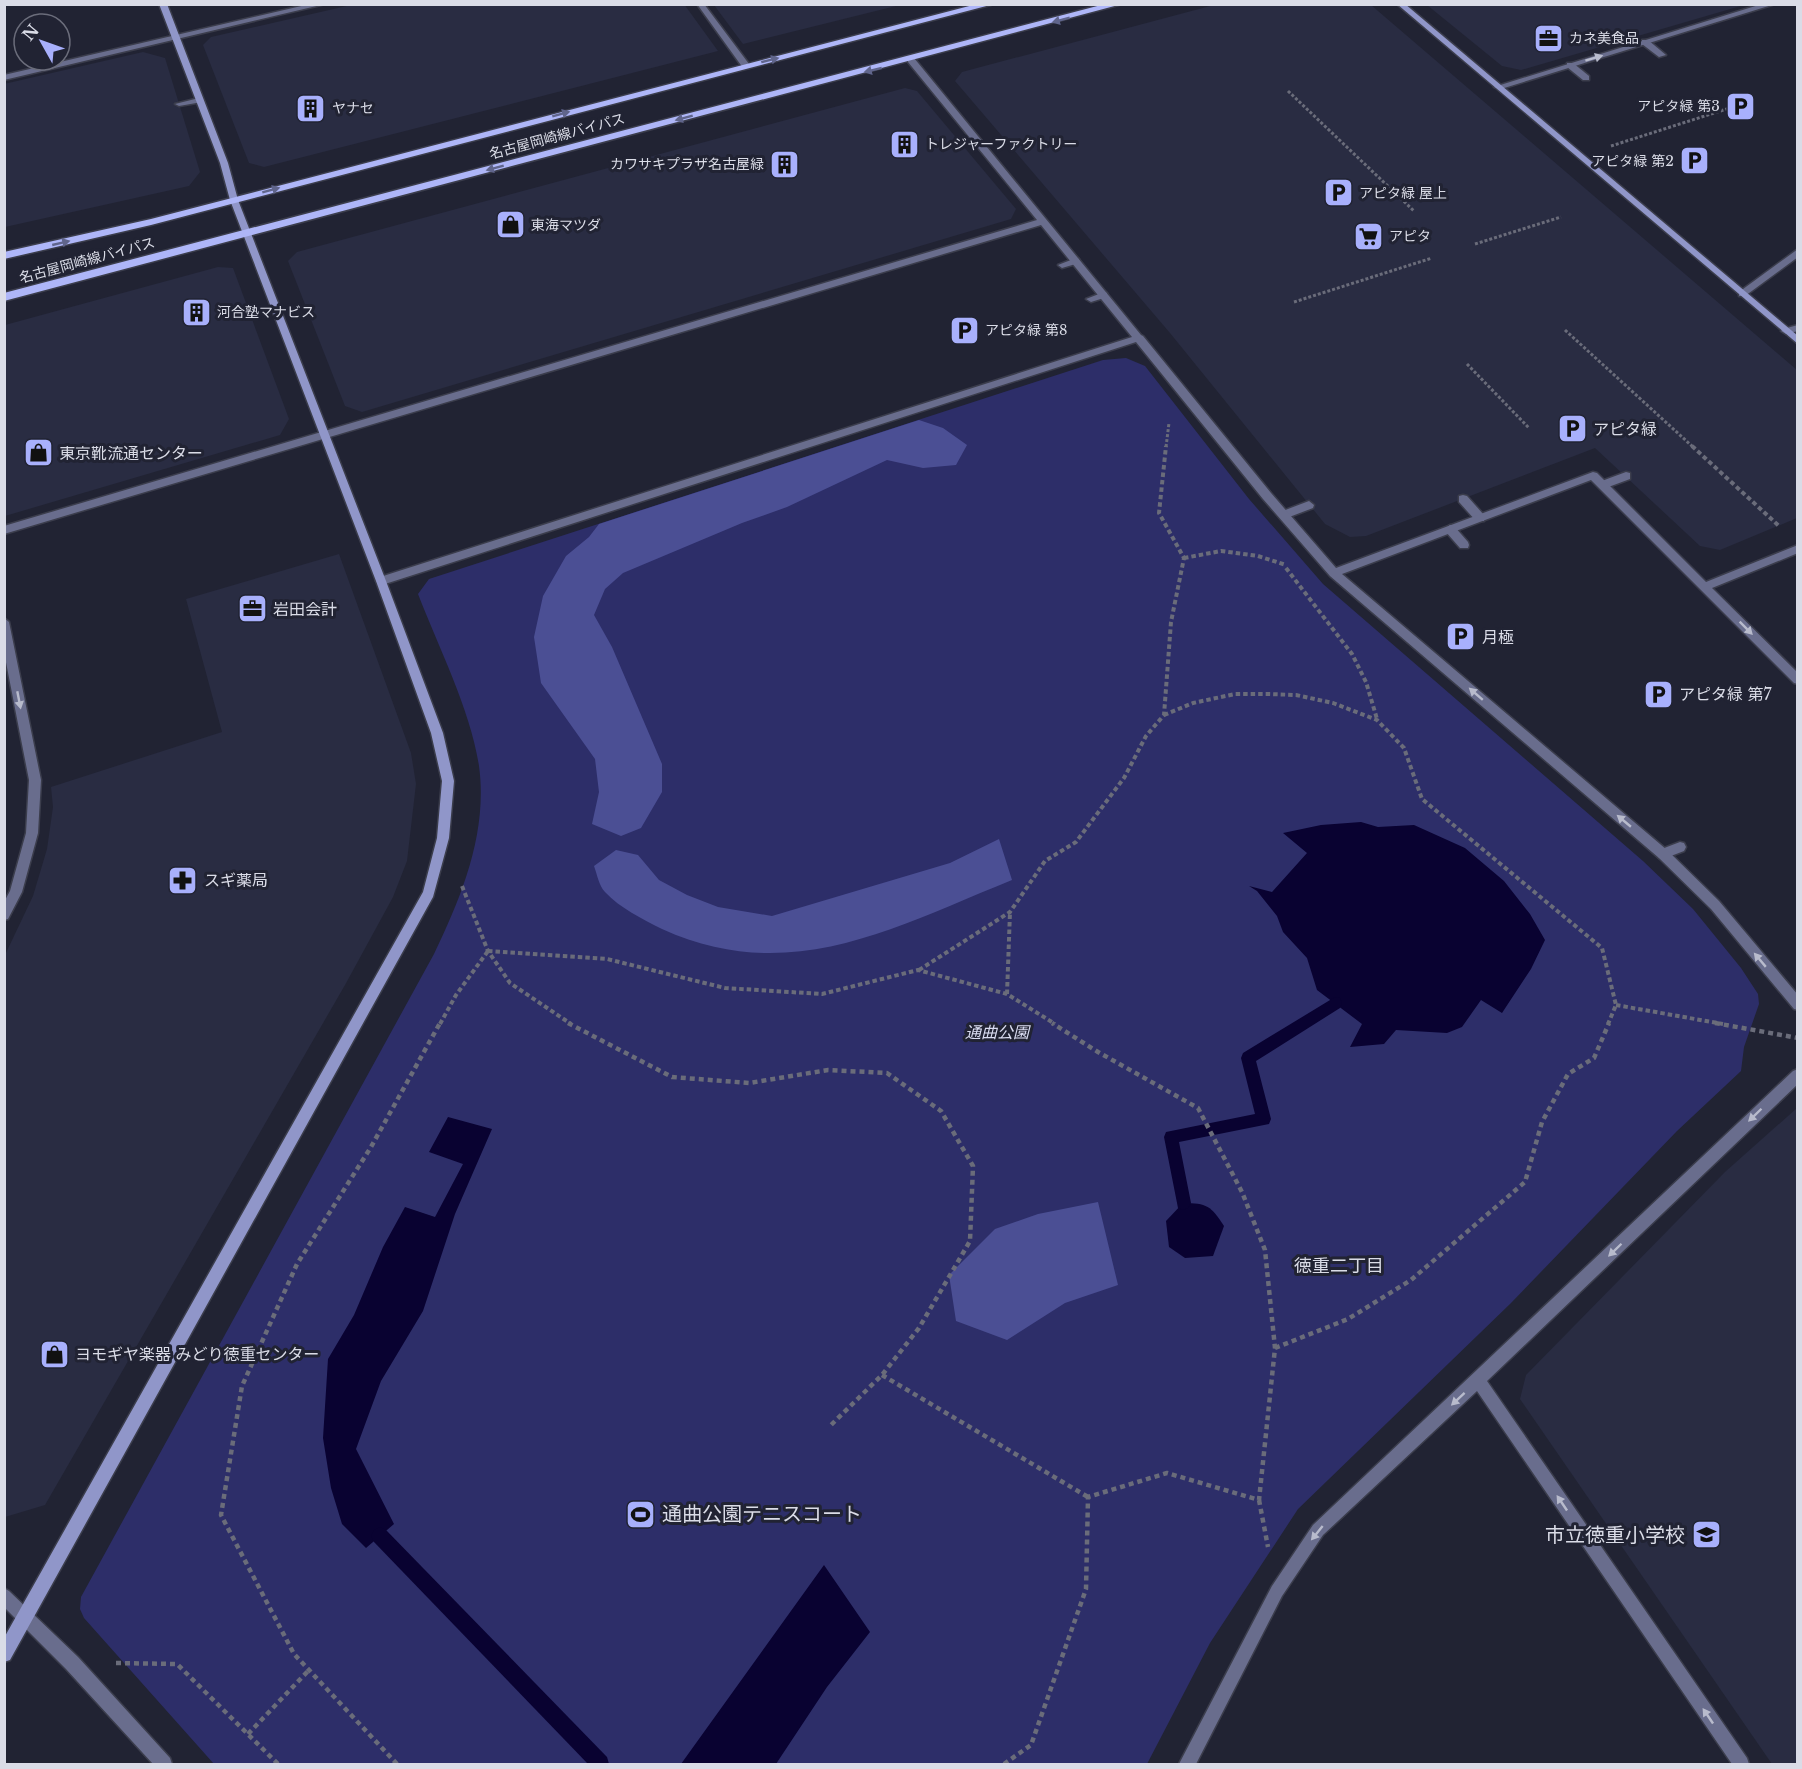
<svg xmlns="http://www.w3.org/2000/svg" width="1802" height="1769" font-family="'Libre Baskerville','Noto Sans JP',serif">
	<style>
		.built { fill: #292c42 }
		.green { fill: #2d2e69 }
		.forest { fill: #4b4f94 }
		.water { fill: #090231 }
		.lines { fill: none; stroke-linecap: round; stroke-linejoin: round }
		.stream { fill: #090231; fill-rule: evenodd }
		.lane-casing { stroke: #3b3d4c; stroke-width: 3 }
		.street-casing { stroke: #3b3d4c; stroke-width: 3 }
		.secondary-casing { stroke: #3b3d4c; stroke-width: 3 }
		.primary-casing { stroke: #3b3d4c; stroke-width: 3 }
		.path-far2 { stroke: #6a6c7a; stroke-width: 3; stroke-dasharray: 3 2; stroke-linecap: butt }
		.path-far1 { stroke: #6a6c7a; stroke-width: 4; stroke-dasharray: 4.5 3; stroke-linecap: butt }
		.path { stroke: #6a6c7a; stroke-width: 4.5; stroke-dasharray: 5 4; stroke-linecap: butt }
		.lane { fill: #696d8d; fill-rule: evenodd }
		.street { fill: #696d8d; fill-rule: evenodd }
		.secondary { fill: #9096c9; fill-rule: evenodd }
		.primary { fill: #aeb6f8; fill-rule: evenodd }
		.oneway { fill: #60658c }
		.oneway2 { fill: #b8bbcc }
		.labels { text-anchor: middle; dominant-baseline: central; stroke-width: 6; stroke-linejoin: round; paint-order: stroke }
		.far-poi-label { font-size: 14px; fill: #dadce7; stroke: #212333; text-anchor: start }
		.far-street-label { font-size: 14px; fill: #dadce7; stroke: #212333 }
		.poi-label { font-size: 16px; fill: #dadce7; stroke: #212333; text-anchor: start }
		.park-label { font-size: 16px; font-style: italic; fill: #daddf2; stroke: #212333 }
		.neighbourhood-label { font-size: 18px; fill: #dadce7; stroke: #212333 }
		.near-poi-label { font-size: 20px; fill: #dadce7; stroke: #212333; text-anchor: start }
	</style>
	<rect width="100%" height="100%" fill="#212333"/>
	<g class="built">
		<path d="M 684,4 L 718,51 L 264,167 L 249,163 L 203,45 L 211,37 L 351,5 Z"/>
		<path d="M 714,5 L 900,5 L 743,44 Z"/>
		<path d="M 1214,5 L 1371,5 L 1797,370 L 1797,518 L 1720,550 L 1700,546 L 1595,448 L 1366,536 L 1350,537 L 1325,524 L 1170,333 L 955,81 L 962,72 Z"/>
		<path d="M 1427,5 L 1744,5 L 1521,70 L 1502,66 Z"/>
		<path d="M 143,52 L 165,58 L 200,172 L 189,186 L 5,227 L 4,84 Z"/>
		<path d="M 905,88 L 917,91 L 1016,209 L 1011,219 L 362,412 L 345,406 L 288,261 L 297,252 Z"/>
		<path d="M 218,267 L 233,268 L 289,419 L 280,435 L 5,516 L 5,325 Z"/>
		<path d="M 339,554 L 411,753 L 416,784 L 407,861 L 393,897 L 345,985 L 45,1505 L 5,1517 L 5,955 L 33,896 L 47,849 L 53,807 L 51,787 L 222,732 L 186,599 Z"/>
		<path d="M 1797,1108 L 1798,1764 L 1772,1764 L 1520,1399 L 1526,1375 L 1725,1172 Z"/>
	</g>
	<path class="green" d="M 1126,358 L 1145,366 L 1249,499 L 1323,584 L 1643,861 L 1693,909 L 1741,968 L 1758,994 L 1759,1004 L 1744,1047 L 1741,1071 L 1677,1131 L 1510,1304 L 1298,1509 L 1210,1643 L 1147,1764 L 214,1764 L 84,1618 L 80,1609 L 81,1597 L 434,954 C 462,896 488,832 479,766 C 471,711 438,646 418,594 L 429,579 L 1103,360 Z"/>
	<g class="forest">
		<path d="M 919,420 L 943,428 L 967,445 L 956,465 L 923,468 L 887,460 L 787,507 L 742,523 L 623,573 L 605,589 L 594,615 L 612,647 L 662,764 L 662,792 L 641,828 L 621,836 L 592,824 L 599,792 L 595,759 L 541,683 L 534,637 L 543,596 L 566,556 L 589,537 L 599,524 Z"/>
		<path d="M 999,839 L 1012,880 C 893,928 790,987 662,929 C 642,919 620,908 605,892 C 599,886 597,874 594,866 L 616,850 L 638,855 L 659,880 L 687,895 L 718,907 L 772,916 L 950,863 Z"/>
		<path d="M 1098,1202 L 1118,1285 L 1065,1303 L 1007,1340 L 956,1321 L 949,1275 L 995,1229 L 1038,1214 Z"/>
	</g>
	<g class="water">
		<path d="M 1361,822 L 1378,827 L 1414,825 L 1465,848 L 1504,881 L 1530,914 L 1545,940 L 1531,969 L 1502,1013 L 1481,1000 L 1462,1027 L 1447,1033 L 1396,1030 L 1384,1044 L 1350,1047 L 1362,1024 L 1317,990 L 1307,958 L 1283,932 L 1277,916 L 1257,891 L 1249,886 L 1272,892 L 1307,853 L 1283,833 L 1321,825 Z"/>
		<path d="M 448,1117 L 492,1129 L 455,1214 L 423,1311 L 381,1381 L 356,1449 L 394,1524 L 366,1548 L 342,1524 L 331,1488 L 323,1438 L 328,1359 L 354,1315 L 383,1247 L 405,1207 L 435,1217 L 463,1164 L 429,1152 Z"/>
		<path d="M 1183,1203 C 1207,1203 1211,1206 1224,1226 L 1213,1256 L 1185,1258 L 1169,1247 L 1166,1221 Z"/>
		<path d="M 824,1565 L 870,1632 L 827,1687 L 776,1764 L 681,1764 Z"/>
	</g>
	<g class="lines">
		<g class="stream">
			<path d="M 1335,997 L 1340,998 L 1342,1003 L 1340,1008 L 1256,1061 L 1271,1119 L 1269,1124 L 1179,1142 L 1191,1203 L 1188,1208 L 1183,1210 L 1178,1208 L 1164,1137 L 1166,1132 L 1255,1114 L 1241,1058 L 1243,1053 Z"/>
			<path d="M 380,1527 L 386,1530 L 607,1757 L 609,1764 L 588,1764 L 374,1542 L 371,1536 L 374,1530 Z"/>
		</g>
		<defs>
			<g id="lane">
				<path d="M 1642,40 L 1648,40 L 1666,55 L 1659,57 L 1642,44 Z"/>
				<path d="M 1567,63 L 1573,63 L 1589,76 L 1589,80 L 1583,80 L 1567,67 Z"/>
				<path d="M 199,98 L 202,98 L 202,102 L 179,106 L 175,104 Z"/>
				<path d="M 1076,258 L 1079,259 L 1079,263 L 1062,268 L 1058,265 Z"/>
				<path d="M 1104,292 L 1107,293 L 1107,297 L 1091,302 L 1086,299 Z"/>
				<path d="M 1798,325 L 1798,331 L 1786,334 L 1781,331 L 1783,329 Z"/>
				<path d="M 1626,472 L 1630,473 L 1630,479 L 1603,489 L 1598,485 L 1599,482 Z"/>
				<path d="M 1463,495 L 1467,496 L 1484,515 L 1484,521 L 1476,521 L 1459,502 L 1459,496 Z"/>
				<path d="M 1309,501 L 1314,505 L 1313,508 L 1284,519 L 1279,515 L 1280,512 Z"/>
				<path d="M 1450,525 L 1454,526 L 1468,542 L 1469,545 L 1468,548 L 1460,548 L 1446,532 L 1445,529 Z"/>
				<path d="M 1680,842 L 1684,843 L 1686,847 L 1684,851 L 1663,859 L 1659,858 L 1657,854 L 1659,850 Z"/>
			</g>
			<g id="street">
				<path d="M 310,4 L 325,4 L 4,80 L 4,75 Z"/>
				<path d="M 697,4 L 704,4 L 749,64 L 749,68 L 743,68 Z"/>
				<path d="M 1762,4 L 1775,4 L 1501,89 L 1494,87 Z"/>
				<path d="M 908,58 L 914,58 L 1141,335 L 1143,336 L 1271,493 L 1336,568 L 1593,472 L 1597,473 L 1706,582 L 1798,545 L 1798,553 L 1712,588 L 1798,673 L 1798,684 L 1794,683 L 1591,480 L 1342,574 L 1667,850 L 1719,901 L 1798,995 L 1798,1010 L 1794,1009 L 1711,909 L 1659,858 L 1330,576 L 1263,499 L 1136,342 L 385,584 L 381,585 L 376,581 L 377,578 L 1132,337 L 1041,225 L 4,534 L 4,526 L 1037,220 L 908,62 Z"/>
				<path d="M 1798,249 L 1798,257 L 1745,296 L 1739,296 L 1739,292 Z"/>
				<path d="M 4,618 L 9,622 L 41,780 L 38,833 L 22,892 L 8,919 L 4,920 L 4,902 L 10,891 L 26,833 L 29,780 L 4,652 Z"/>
				<path d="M 1798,1069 L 1798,1084 L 1487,1381 L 1747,1758 L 1749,1764 L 1732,1764 L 1477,1391 L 1323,1535 L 1282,1596 L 1196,1764 L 1179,1764 L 1272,1586 L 1313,1525 L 1793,1071 Z"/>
				<path d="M 4,1588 L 9,1591 L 78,1657 L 170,1758 L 172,1764 L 153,1764 L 66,1669 L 4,1607 Z"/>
			</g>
			<g id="secondary">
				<path d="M 159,4 L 167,4 L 228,163 L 238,200 L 386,581 L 443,733 L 454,781 L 449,838 L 433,897 L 10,1660 L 4,1662 L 4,1638 L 423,892 L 437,838 L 442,781 L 431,733 L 376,581 L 230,200 L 220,163 Z"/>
				<path d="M 1397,4 L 1405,4 L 1798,336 L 1798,344 Z"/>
			</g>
			<g id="primary">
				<path d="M 977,4 L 994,4 L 151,225 L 4,259 L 4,252 L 151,219 Z"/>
				<path d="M 1105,4 L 1122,4 L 4,301 L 4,293 Z"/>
			</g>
		</defs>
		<use href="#lane" class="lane-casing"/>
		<use href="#street" class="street-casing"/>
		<use href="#secondary" class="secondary-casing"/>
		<use href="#primary" class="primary-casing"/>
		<g class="path-far2">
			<path d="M 1288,91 L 1414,211"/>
			<path d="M 1611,146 L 1736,106"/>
			<path d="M 1475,244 L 1561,217"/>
			<path d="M 1294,302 L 1432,258"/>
			<path d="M 1565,330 L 1693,447"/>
			<path d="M 1467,364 L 1529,428"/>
			<path d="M 1166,447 L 1169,423"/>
		</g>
		<g class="path-far1">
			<path d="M 1692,446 L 1779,526"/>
			<path d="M 1184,558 L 1221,551 L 1258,556 L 1286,565"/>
			<path d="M 1286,568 L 1352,654 L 1366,682 L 1377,719"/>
			<path d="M 1164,715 L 1193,703 L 1235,694 L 1267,694 L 1296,695 L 1333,703 L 1377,720 L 1404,748 L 1422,799 L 1602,948 L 1616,1005 L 1608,1024"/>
			<path d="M 462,886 L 488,951 L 510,983 L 571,1024"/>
			<path d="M 488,951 L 607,959 L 725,988 L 822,994 L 918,970 L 1007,994 L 1055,1024"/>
			<path d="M 919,970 L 1010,912 L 1045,861 L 1076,842 L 1124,778 L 1146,736 L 1164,715 L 1171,622 L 1184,558 L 1159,513 L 1166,446"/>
			<path d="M 1007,994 L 1010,912"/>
			<path d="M 1616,1005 L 1723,1024"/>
			<path d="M 440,1024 L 456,995 L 488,951"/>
		</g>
		<g class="path">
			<path d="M 568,1023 L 672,1077 L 749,1083 L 828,1070 L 887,1073 L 941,1111 L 973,1166 L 970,1241 L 919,1328 L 882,1375 L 829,1427"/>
			<path d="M 1715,1023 L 1798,1038"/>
			<path d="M 1275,1348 L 1348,1319 L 1411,1280 L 1525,1182 L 1542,1122 L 1568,1074 L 1594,1058 L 1609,1023"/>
			<path d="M 882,1375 L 1088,1497"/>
			<path d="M 1259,1500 L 1268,1547"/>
			<path d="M 116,1663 L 177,1664 L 278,1764"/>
			<path d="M 248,1734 L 309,1670"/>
			<path d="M 397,1764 L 294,1654 L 221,1515 L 242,1386 L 297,1264 L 371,1147 L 440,1023"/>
			<path d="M 1004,1764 L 1031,1745 L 1086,1589 L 1088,1497 L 1167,1473 L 1259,1500 L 1275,1348 L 1265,1250 L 1242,1192 L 1198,1108 L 1098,1052 L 1052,1023"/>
		</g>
		<use href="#lane" class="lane"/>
		<use href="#street" class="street"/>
		<use href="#secondary" class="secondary"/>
		<use href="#primary" class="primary"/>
	</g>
	<defs><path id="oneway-solid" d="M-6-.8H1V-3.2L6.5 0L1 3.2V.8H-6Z" transform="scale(1.5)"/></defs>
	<g class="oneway">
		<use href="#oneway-solid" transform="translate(1061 20) rotate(165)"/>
		<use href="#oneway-solid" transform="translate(770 60) rotate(-14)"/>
		<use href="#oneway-solid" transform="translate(873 70) rotate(166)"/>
		<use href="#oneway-solid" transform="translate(561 114) rotate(-15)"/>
		<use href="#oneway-solid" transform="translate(684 118) rotate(165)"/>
		<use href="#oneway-solid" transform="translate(495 168) rotate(165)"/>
		<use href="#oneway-solid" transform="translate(271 190) rotate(-15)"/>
		<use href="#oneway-solid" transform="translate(61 243) rotate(-13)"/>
	</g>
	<g class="oneway2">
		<use href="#oneway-solid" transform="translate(1594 58) rotate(-17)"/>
		<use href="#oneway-solid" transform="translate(1746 628) rotate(45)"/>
		<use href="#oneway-solid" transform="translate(1476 694) rotate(-139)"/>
		<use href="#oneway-solid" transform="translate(19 700) rotate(79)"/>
		<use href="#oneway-solid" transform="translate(1624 821) rotate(-140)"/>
		<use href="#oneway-solid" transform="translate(1760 960) rotate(-130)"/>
		<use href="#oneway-solid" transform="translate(1755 1115) rotate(136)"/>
		<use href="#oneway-solid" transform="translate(1615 1250) rotate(136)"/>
		<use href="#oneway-solid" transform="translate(1458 1399) rotate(137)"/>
		<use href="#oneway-solid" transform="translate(1562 1503) rotate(-124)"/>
		<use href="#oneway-solid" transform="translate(1317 1533) rotate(129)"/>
		<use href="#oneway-solid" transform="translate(1708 1716) rotate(-124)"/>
	</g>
	<defs>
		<symbol id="office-square" viewBox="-11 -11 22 22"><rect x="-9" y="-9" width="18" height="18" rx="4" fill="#a8b0fc" stroke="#212333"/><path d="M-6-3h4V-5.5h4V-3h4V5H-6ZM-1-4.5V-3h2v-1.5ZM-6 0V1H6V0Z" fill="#111"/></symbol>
		<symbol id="parking-square" viewBox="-11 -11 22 22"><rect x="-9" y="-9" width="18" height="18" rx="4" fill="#a8b0fc" stroke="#212333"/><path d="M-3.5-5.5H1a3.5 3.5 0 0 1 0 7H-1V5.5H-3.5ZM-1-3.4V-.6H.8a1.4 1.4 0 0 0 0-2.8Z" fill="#111"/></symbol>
		<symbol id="building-square" viewBox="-11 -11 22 22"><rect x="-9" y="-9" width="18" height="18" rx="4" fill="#a8b0fc" stroke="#212333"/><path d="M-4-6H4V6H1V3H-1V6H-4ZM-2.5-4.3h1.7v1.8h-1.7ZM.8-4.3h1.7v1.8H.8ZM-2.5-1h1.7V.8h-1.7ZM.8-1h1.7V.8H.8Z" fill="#111"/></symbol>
		<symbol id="shop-square" viewBox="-11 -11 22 22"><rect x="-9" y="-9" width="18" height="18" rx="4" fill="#a8b0fc" stroke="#212333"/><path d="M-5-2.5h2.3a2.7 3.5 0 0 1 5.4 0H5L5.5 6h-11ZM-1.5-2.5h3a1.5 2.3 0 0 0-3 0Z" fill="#111"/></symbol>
		<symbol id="supermarket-square" viewBox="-11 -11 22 22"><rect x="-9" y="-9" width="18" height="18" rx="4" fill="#a8b0fc" stroke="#212333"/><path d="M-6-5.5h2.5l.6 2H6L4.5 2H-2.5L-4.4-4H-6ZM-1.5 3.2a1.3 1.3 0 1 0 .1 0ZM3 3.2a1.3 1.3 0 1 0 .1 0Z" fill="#111"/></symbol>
		<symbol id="pharmacy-square" viewBox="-11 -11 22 22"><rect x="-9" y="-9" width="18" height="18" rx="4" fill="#a8b0fc" stroke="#212333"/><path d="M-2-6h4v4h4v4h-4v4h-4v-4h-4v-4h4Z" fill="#111"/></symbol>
		<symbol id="stadium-square" viewBox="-11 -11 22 22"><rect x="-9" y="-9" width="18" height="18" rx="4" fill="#a8b0fc" stroke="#212333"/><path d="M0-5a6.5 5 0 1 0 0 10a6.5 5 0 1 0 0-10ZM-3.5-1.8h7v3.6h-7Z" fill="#111"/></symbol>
		<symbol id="school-square" viewBox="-11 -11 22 22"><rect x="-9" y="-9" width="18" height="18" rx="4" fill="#a8b0fc" stroke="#212333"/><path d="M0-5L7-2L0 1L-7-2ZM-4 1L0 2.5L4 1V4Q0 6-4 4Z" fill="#111"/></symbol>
	</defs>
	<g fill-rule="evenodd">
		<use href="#office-square" x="1532" y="22" width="33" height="33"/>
		<use href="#parking-square" x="1724" y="90" width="33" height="33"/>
		<use href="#building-square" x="294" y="92" width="33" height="33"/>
		<use href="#building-square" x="888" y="128" width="33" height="33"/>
		<use href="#parking-square" x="1678" y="144" width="33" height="33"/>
		<use href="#building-square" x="768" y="148" width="33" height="33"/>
		<use href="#parking-square" x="1322" y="176" width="33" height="33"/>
		<use href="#shop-square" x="494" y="208" width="33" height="33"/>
		<use href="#supermarket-square" x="1352" y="220" width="33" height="33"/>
		<use href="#building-square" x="180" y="296" width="33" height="33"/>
		<use href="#parking-square" x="948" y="314" width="33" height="33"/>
		<use href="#parking-square" x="1556" y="412" width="33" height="33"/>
		<use href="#shop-square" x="22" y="436" width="33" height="33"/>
		<use href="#office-square" x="236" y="592" width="33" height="33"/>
		<use href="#parking-square" x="1444" y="620" width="33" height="33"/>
		<use href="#parking-square" x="1642" y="678" width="33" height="33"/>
		<use href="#pharmacy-square" x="166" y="864" width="33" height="33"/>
		<use href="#shop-square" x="38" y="1338" width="33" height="33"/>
		<use href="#stadium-square" x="624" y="1498" width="33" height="33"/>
		<use href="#school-square" x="1690" y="1518" width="33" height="33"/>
	</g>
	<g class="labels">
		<g class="far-poi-label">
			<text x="1569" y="38">カネ美食品</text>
			<text x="1720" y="106" text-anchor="end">アピタ緑 第3</text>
			<text x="332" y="108">ヤナセ</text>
			<text x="925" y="144">トレジャーファクトリー</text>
			<text x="1674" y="161" text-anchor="end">アピタ緑 第2</text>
			<text x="764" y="164" text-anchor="end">カワサキプラザ名古屋緑</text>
			<text x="1359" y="193">アピタ緑 屋上</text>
			<text x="531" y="225">東海マツダ</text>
			<text x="1389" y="236">アピタ</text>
			<text x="217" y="312">河合塾マナビス</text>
			<text x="985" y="330">アピタ緑 第8</text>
		</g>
		<g class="far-street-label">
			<text transform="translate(557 136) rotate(-15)">名古屋岡崎線バイパス</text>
			<text transform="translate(87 260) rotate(-15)">名古屋岡崎線バイパス</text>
		</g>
		<g class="poi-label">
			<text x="1593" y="429">アピタ緑</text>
			<text x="59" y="453">東京靴流通センター</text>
			<text x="273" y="609">岩田会計</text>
			<text x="1482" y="637">月極</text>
			<text x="1679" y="694">アピタ緑 第7</text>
			<text x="204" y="880">スギ薬局</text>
			<text x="75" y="1354">ヨモギヤ楽器 みどり徳重センター</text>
		</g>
		<g class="park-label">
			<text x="997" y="1032">通曲公園</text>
		</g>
		<g class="neighbourhood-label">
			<text x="1339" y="1266">徳重二丁目</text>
		</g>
		<g class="near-poi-label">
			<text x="662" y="1514">通曲公園テニスコート</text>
			<text x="1685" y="1535" text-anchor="end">市立徳重小学校</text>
		</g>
	</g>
	<rect width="1802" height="1769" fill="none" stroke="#dadce7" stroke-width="12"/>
	<g transform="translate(42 42) rotate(310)"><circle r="28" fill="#212333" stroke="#6b6d7b" stroke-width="1.5"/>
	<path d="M0-4.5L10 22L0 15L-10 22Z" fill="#a8b0fc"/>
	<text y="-9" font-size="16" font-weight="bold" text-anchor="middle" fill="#dadce7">N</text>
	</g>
</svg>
